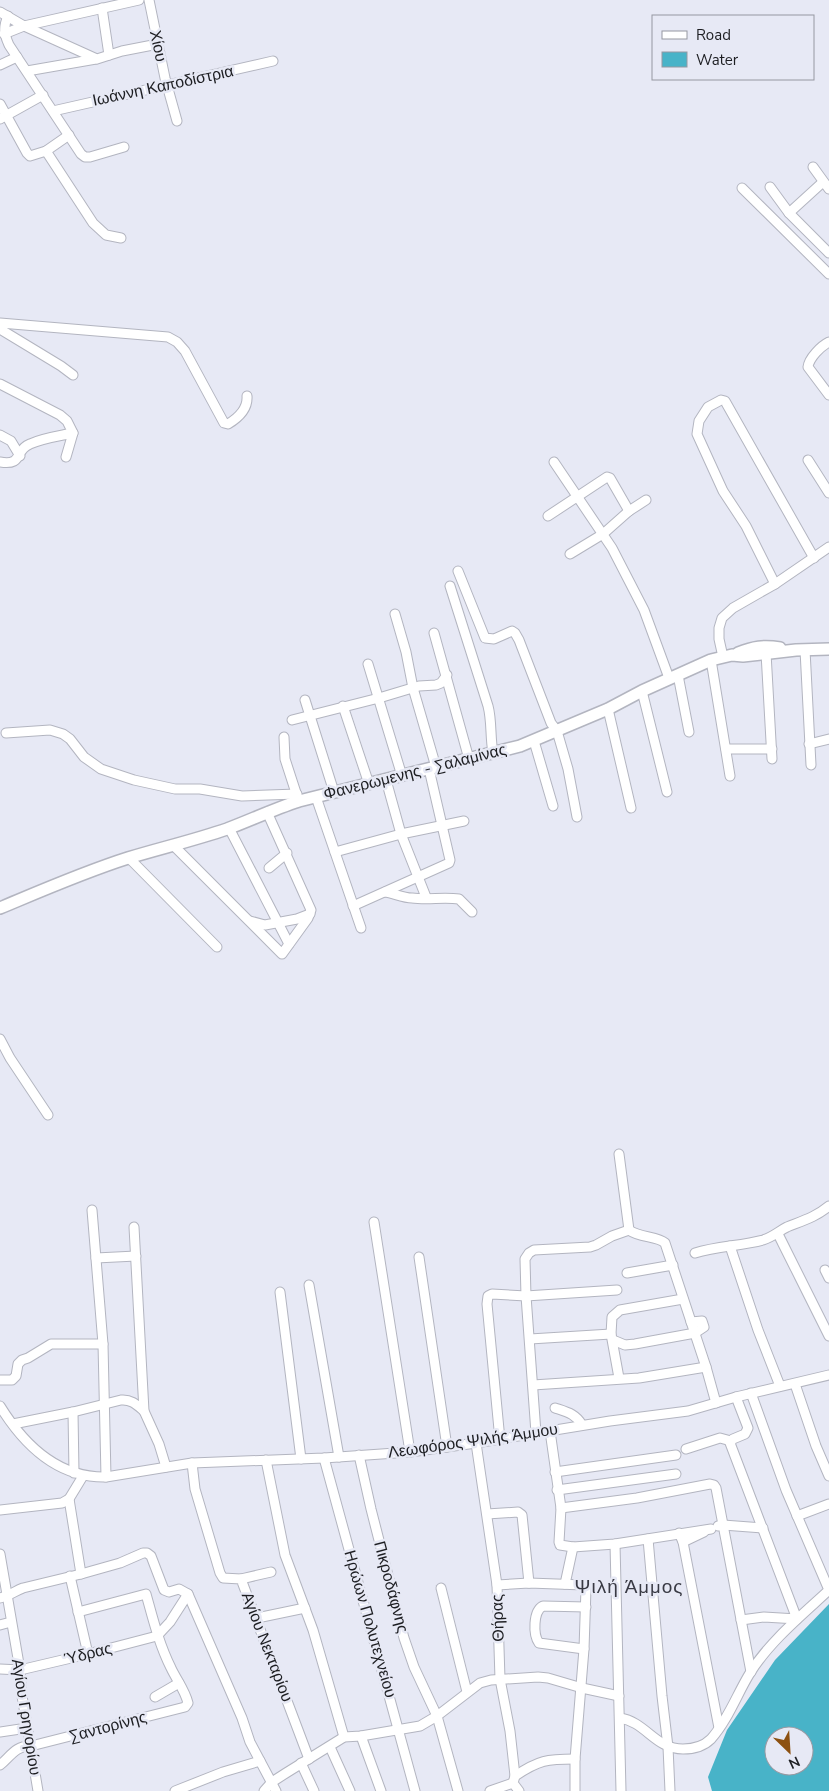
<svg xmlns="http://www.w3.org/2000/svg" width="829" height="1791" font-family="'Nunito Sans',sans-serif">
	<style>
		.water { fill: #48b3c8; fill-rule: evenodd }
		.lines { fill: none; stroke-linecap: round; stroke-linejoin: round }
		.minor-casing { stroke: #b3b5c0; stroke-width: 11 }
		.major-casing { stroke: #b3b5c0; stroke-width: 14 }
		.minor { stroke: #fff; stroke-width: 9 }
		.major { stroke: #fff; stroke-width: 11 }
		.labels { text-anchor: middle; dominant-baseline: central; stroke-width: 5; stroke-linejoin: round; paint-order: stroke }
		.street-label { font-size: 16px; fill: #1d1e22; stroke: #e7e9f5 }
		.quarter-label { font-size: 19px; letter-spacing: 1px; fill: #393a44; stroke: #e7e9f5 }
	</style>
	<rect width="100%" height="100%" fill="#e7e9f5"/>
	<path class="water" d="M 829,1604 L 829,1791 L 712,1791 L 708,1777 L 727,1730 L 775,1660 ZM 774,1736 L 804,1736 L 804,1766 L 774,1766 Z"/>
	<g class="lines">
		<defs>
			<g id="minor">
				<path d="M 149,0 L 165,78 L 177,121"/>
				<path d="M 102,8 L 109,55"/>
				<path d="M 0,12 L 24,26 L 97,59 L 122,51 L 158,44"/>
				<path d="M 8,16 C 3,27 4,34 9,45 L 81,154 L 85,157 L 90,157 L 124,147"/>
				<path d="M 4,34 L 24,26 L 139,0"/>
				<path d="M 0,65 L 17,57"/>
				<path d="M 27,71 L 96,59"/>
				<path d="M 0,104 L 27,153 L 30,156 L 46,151 L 69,135"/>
				<path d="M 53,111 L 273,61"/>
				<path d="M 0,119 L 43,95"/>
				<path d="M 46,151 L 93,223 L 106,235 L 121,238"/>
				<path d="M 813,167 L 829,189"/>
				<path d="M 770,187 L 789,213 L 829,253"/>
				<path d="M 742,188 L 829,274"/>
				<path d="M 789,213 L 823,182"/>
				<path d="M 0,323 L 168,337 L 177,342 L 185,351 L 224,423 L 228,424 C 238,418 248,409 247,396"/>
				<path d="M 0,329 L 61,366 L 73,375"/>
				<path d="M 829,342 C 821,346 809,358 808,367 L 829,395"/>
				<path d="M 0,384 L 60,415 L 67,421 L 73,433 L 66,457"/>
				<path d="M 0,435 L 11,441 L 20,456"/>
				<path d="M 808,460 L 829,493"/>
				<path d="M 0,462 C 24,466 14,450 30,444 C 43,438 59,436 73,433"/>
				<path d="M 554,462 L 612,548 L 644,610 L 669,678"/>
				<path d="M 548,516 L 607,477 L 610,478 L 629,511"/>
				<path d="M 570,554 L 603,534 L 629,511 L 646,500"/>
				<path d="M 458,571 L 485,638 L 494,639 L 512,631 L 515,633 L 519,640 L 551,723 L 557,731 L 568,769 L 577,817"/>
				<path d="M 775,584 L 746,526 L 723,491 L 697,434 L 699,421 L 708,407 L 721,400 L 725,401 L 814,558"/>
				<path d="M 450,586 L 488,706 C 492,721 490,737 493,753"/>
				<path d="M 395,614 L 406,652 L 413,688 L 436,767"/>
				<path d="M 434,633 L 469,759"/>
				<path d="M 805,650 L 811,765"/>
				<path d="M 766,653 L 772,759"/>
				<path d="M 723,657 L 719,639 L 719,628 L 722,618 L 733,608 L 775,584 L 829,547"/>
				<path d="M 711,660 L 730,776"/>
				<path d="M 368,664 L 402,776"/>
				<path d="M 678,675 L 689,732"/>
				<path d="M 642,691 L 667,792"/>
				<path d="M 305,700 L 334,792"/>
				<path d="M 343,706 L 369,784"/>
				<path d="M 608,709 L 631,808"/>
				<path d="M 292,720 L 379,698 L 419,686 L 436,685 L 441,683 L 447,675"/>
				<path d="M 6,733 L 50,730 L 63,734 L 70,739 L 84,757 L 101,769 L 134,780 L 175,789 L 200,789 L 242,796 L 297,794"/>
				<path d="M 284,737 L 285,759 L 298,799"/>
				<path d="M 534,741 L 553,806"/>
				<path d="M 809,744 L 829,739"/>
				<path d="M 726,749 L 772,749"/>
				<path d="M 386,780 L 401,834 L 426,897"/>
				<path d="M 316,797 L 361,928"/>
				<path d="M 229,828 L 289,944"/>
				<path d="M 174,846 L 282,954 L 308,918 L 311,910 L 267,812"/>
				<path d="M 335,852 L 401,834 L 464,821"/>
				<path d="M 129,858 L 217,947"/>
				<path d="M 269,868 L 287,853"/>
				<path d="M 385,892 C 393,893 403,898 412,898 C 427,900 444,897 459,899 L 472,912"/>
				<path d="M 353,906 L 449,863 L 450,860 L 429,769"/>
				<path d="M 250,921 L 265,925 L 297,919 L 310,914"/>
				<path d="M 0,1039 L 10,1058 L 48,1115"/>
				<path d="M 619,1154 L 629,1230 C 640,1238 657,1236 665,1243 L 706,1367 L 716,1403"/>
				<path d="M 92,1210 L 103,1344 L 106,1477"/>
				<path d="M 374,1222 L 410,1452"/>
				<path d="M 134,1227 L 144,1411 L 159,1444 L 166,1467"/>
				<path d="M 778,1234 L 829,1336"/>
				<path d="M 730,1246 L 758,1330 L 780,1386"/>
				<path d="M 695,1253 C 717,1246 741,1246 763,1240 C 773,1237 779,1231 787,1227 C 802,1221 816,1217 829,1206"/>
				<path d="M 419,1257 L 447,1447"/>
				<path d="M 96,1258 L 136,1256"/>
				<path d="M 825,1270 L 829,1278"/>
				<path d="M 627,1273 L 673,1265"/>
				<path d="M 309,1285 L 339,1457"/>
				<path d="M 280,1292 L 301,1459"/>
				<path d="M 530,1339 L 611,1334"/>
				<path d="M 613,1340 L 625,1345 L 635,1344 L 695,1333 L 704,1327 L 702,1321 L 691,1322"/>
				<path d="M 619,1378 L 611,1334 L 612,1317 L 620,1310 L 683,1299"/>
				<path d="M 0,1380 L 12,1380 L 16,1376 L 18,1364 L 22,1360 L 28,1358 L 51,1344 L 103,1344"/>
				<path d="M 795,1384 L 816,1446 L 829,1476"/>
				<path d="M 533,1385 L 639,1378 L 706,1367"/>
				<path d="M 736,1397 L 748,1428 L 745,1434 L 733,1439 L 730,1443 L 797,1619 L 764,1617 L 741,1620"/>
				<path d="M 0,1406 C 24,1445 57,1478 106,1477 L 192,1463 L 324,1458 L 410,1452 L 476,1443 L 610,1421 L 688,1411 L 736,1397 L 829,1375"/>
				<path d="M 555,1408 C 567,1412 576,1414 582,1425"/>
				<path d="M 73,1412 L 74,1473"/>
				<path d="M 13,1424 L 73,1412 L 121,1400 C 131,1399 137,1405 144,1411"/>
				<path d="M 550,1431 L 561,1508 L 559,1542 L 560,1545 L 573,1547 L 615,1544 L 711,1529"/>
				<path d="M 536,1433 L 526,1296 L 525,1259 L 529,1253 L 534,1250 L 590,1247 L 596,1245 L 612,1236 L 629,1230"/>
				<path d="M 500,1440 L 487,1304 L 488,1296 L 492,1294 L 526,1296 L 617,1290"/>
				<path d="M 476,1443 L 497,1585 L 500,1679 L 510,1731 L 515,1776 L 513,1783 L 519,1791"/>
				<path d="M 686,1449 L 720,1438 L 731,1441"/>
				<path d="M 359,1455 L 371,1509 L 404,1638 L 414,1667 L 437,1716 L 458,1791"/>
				<path d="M 324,1458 L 415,1791"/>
				<path d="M 266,1460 L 285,1555 L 313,1630 L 344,1737"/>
				<path d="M 192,1463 L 195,1489 L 220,1573 L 223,1578 L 241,1579 L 309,1759"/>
				<path d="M 555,1472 L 676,1455"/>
				<path d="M 557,1490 L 676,1474"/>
				<path d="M 561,1508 L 637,1498 L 710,1484 L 714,1485 L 716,1488 L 751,1672"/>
				<path d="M 0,1510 L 62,1503 L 69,1499 L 83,1476"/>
				<path d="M 487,1514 L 518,1512 L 522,1515 L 529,1583"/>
				<path d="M 797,1516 L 829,1504"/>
				<path d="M 718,1526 L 723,1525 L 763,1528"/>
				<path d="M 679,1533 L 683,1542 L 719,1728"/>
				<path d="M 648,1539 L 662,1696 L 668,1747 L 670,1791"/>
				<path d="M 683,1542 L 704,1532"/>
				<path d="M 615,1544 L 621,1791"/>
				<path d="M 0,1554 L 20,1670 L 22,1696 L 38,1791"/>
				<path d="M 81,1574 L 120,1563 L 143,1553 L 147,1553 L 151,1556 L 164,1590 L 169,1592 L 179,1589 L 188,1594 L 242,1718 L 250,1742 L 276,1791"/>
				<path d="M 70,1576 L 88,1654"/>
				<path d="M 241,1579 L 271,1572"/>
				<path d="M 565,1584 L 573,1547"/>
				<path d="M 497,1585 L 529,1583 L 584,1585 L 586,1588 L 584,1649 L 575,1759 L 575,1791"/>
				<path d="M 441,1588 L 467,1692"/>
				<path d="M 0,1598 C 9,1596 15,1591 23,1588 L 81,1574 L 69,1499"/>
				<path d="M 257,1618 L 305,1608"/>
				<path d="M 0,1625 L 11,1622"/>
				<path d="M 157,1636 L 170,1622 L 188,1594"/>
				<path d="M 584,1649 L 539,1643 C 533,1635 533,1611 543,1606 L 586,1607"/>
				<path d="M 0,1669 L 20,1670 L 88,1654 L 157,1636"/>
				<path d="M 155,1697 L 179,1683"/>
				<path d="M 620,1718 C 646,1722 655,1749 683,1749 C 693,1749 704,1746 711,1739 C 728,1720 737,1694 750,1673 C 770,1641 802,1615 829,1590 L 786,1490 L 751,1393"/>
				<path d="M 0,1732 L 27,1728"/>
				<path d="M 361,1736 L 381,1791"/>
				<path d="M 330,1747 L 350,1791"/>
				<path d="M 301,1763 L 314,1791"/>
				<path d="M 0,1765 C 10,1757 16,1745 31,1746 L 185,1707 L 188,1703 C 185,1690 176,1679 171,1668 C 159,1644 153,1619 146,1594 L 78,1612"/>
				<path d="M 515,1776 C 539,1760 547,1759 575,1759"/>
				<path d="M 175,1791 L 223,1772 L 260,1761"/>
				<path d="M 264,1791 L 272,1782 L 286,1773 L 344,1737 L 361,1736 L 420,1726 L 437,1716 L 480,1683 L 491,1680 L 538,1677 L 548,1678 L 582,1688 L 619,1696"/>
				<path d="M 490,1791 L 513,1783"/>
			</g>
			<g id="major">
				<path d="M 738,653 C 753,647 764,645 780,648"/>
				<path d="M 0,908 C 43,890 84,872 128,858 C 161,848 195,840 227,829 C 251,820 274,809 299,801 L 520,746 L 608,709 L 642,691 L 711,660 L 732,655 L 743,656 L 796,650 L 829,649"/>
			</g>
		</defs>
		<use href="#minor" class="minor-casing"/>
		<use href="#major" class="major-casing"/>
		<use href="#minor" class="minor"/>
		<use href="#major" class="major"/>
	</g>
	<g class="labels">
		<g class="street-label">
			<text transform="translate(158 46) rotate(78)">Χίου</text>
			<text transform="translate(163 86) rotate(-12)">Ιωάννη Καποδίστρια</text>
			<text transform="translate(415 772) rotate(-14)">Φανερωμενης - Σαλαμίνας</text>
			<text transform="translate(473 1441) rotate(-8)">Λεωφόρος Ψιλής Άμμου</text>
			<text transform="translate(391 1587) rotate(75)">Πικροδάφνης</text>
			<text transform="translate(498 1618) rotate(-92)">Θήρας</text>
			<text transform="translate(370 1624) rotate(74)">Ηρώων Πολυτεχνείου</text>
			<text transform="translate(267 1647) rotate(69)">Αγίου Νεκταρίου</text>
			<text transform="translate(88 1654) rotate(-14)">Ύδρας</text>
			<text transform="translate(26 1717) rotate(81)">Αγίου Γρηγορίου</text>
			<text transform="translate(108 1727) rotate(-15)">Σαντορίνης</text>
		</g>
		<g class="quarter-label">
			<text x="629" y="1587">Ψιλή Άμμος</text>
		</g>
	</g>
	<rect x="652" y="15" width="162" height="65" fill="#e7e9f5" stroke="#9698a1"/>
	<rect x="662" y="31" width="25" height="8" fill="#ffffff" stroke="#9698a1"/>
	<text x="696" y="40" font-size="15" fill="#1d1e22">Road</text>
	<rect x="662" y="52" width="25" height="15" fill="#48b3c8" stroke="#9698a1"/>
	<text x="696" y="65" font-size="15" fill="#1d1e22">Water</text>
	<g transform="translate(789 1751) rotate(155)"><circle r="24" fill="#e7e9f5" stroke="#9698a1"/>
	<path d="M0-4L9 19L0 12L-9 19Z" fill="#8d5111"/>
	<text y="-8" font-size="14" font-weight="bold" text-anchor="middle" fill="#1d1e22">N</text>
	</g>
</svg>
